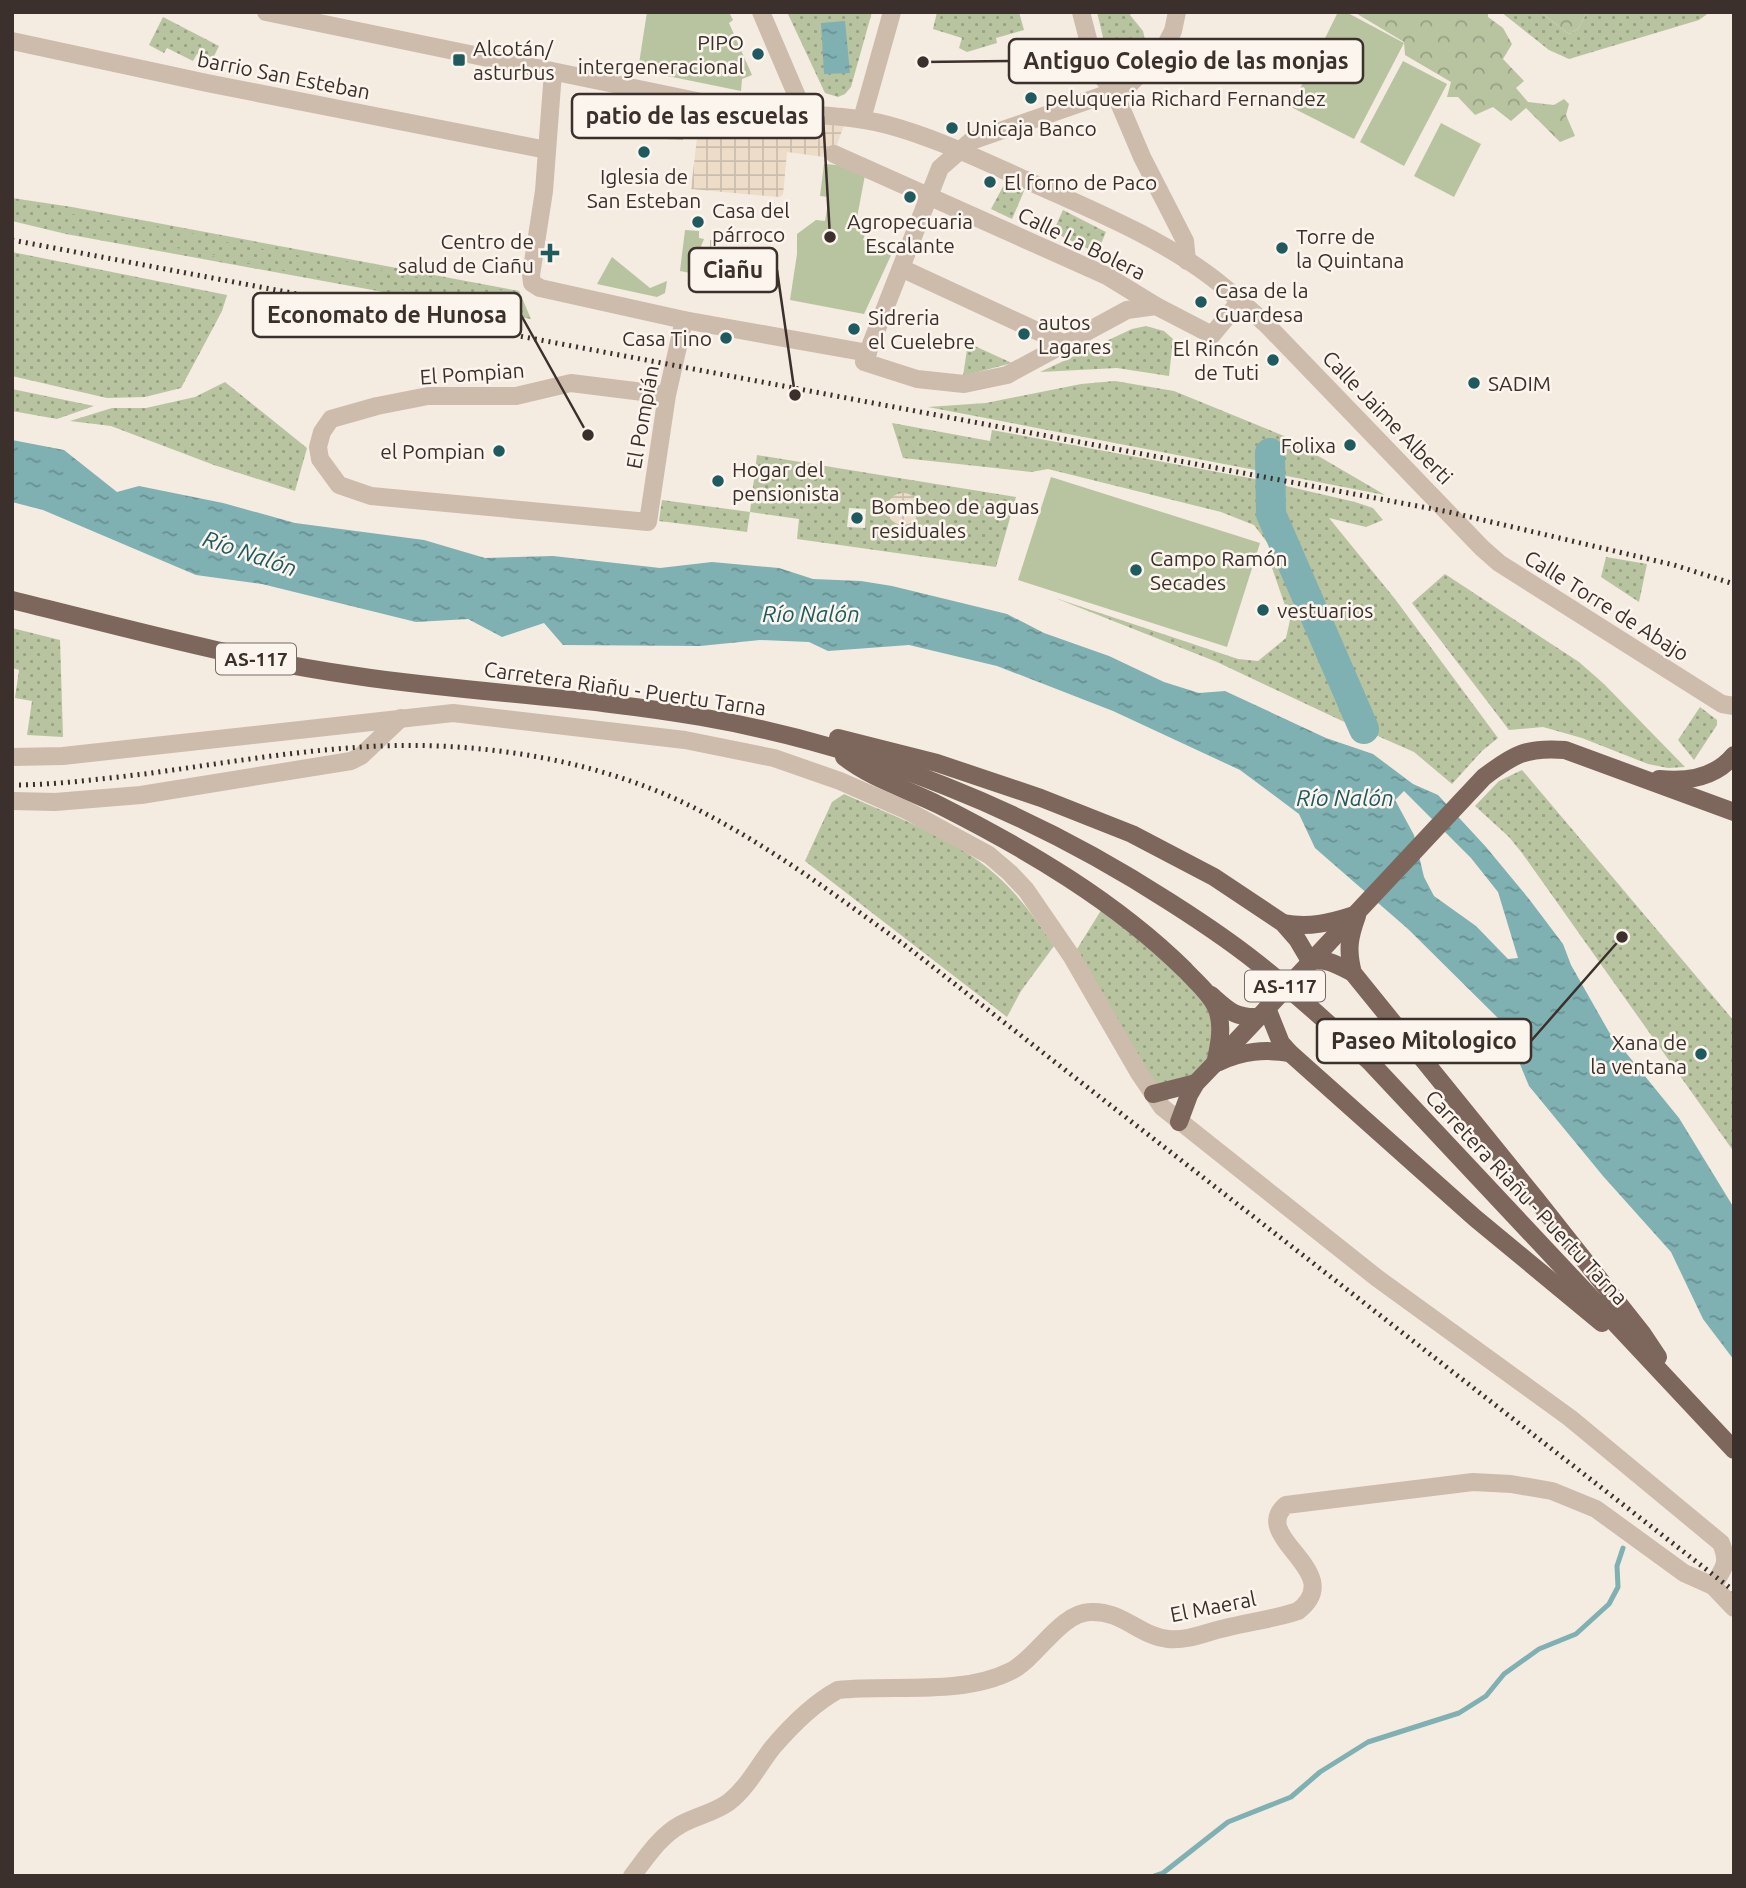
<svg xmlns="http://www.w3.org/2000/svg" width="1746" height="1888" font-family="Ubuntu,sans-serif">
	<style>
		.grass { fill: url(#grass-dots); fill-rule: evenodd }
		.forest { fill: url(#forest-crowns) }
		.garden { fill: #b8c4a0; fill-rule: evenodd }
		.plaza { fill: url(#plaza-grid) }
		.water { fill: url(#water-ripples); fill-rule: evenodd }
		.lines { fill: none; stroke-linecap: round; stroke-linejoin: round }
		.stream { stroke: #7fb0b2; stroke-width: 5 }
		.river { stroke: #7fb0b2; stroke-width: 30 }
		.minor { stroke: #cdbbac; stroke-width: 18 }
		.major { stroke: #7d675c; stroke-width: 18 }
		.rail { stroke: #3b302b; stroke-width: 5; stroke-dasharray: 2 5; stroke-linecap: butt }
		.poi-dot { fill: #1f5a5e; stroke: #fbf5ee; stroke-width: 2.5 }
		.labels { text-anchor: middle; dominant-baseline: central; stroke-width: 5; stroke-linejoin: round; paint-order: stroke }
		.shield { fill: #fbf5ee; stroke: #756b66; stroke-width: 2 }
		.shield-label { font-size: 19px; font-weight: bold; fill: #3b302b }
		.poi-label { font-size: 21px; fill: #3b302b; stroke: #fbf5ee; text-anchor: start }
		.street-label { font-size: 21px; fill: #3b302b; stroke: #fbf5ee }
		.water-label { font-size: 23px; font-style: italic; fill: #1f5a5e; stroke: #fbf5ee }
		.leader { fill: none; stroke: #3b302b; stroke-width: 2.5 }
		.callout-dot { fill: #3b302b; stroke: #fbf5ee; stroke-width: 2.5 }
		.callout { fill: #fbf5ee; stroke: #3b302b; stroke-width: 2.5 }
		.callout-label { font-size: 23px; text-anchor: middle; font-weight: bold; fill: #3b302b }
	</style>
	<defs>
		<pattern id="grass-dots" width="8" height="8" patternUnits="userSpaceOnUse" patternTransform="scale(1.75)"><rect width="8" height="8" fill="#b8c4a0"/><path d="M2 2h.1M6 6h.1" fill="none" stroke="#97a083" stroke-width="1.8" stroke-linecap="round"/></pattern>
		<pattern id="forest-crowns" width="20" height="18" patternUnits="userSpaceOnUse" patternTransform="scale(1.75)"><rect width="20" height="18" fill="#b8c4a0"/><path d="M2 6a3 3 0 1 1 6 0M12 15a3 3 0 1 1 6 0" fill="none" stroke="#97a083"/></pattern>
		<pattern id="plaza-grid" width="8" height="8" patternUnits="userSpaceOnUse" patternTransform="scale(1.75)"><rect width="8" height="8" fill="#ecdcc8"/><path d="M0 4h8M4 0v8" fill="none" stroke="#cbbdac"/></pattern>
		<pattern id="water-ripples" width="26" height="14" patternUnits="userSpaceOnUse" patternTransform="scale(1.75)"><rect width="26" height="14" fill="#7fb0b2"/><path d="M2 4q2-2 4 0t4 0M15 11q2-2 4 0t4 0" fill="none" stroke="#699091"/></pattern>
	</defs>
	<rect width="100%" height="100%" fill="#f4ebe1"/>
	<g class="grass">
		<path d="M 787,12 L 872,12 L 851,87 L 845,94 L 838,97 L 825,93 Z"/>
		<path d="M 937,12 L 1019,12 L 1024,30 L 996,38 L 997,43 L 967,52 L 959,48 L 962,38 L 933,29 Z"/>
		<path d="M 1097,12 L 1133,12 L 1130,15 L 1143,31 L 1146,44 L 1158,49 L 1126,72 L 1112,75 Z"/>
		<path d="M 1501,12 L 1540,12 L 1569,34 L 1578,29 L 1587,12 L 1710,12 L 1699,20 L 1569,59 L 1549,50 Z"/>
		<path d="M 163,17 L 219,46 L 211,62 L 197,54 L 193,61 L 167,48 L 164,53 L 149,45 Z"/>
		<path d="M 1006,181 L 1024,191 L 1012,219 L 991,209 Z"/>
		<path d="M 12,198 L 72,207 L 519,291 L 531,319 L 66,234 L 12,221 Z"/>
		<path d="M 1063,210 L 1106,232 L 1097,253 L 1053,232 Z"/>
		<path d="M 12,252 L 227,295 L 222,311 L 181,388 L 145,397 L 107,398 L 12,376 Z"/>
		<path d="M 1146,326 L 1164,331 L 1173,339 L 1169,376 L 1117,368 L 1040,372 L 1132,329 Z"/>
		<path d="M 968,343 L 1012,363 L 963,376 Z"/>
		<path d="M 1115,381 L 1174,391 L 1284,436 L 1385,495 L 928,407 L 986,403 L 1081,384 Z"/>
		<path d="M 225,382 L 307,448 L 295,491 L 214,465 L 111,426 L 70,421 L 112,408 L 146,408 L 195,397 Z"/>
		<path d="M 12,389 L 94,406 L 57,419 L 12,411 Z"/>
		<path d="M 892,423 L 990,441 L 992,430 L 1255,479 L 1259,485 L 1262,516 L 1293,594 L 1355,727 L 1217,662 L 1055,598 L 1238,659 L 1258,661 L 1286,638 L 1290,620 L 1270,562 L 1269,545 L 1254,525 L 1221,512 L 1048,469 L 1031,472 L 903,458 Z"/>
		<path d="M 757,455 L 1016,497 L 996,567 L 797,539 L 799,519 L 750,512 L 747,532 L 659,521 L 662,500 L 750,512 ZM 849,508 L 866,509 L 865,528 L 847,527 Z"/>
		<path d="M 1286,486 L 1355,502 L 1373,508 L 1383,520 L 1366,527 L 1329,518 L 1395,599 L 1498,738 L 1482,751 L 1452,784 L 1414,752 L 1371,733 L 1276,509 L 1274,497 L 1279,487 Z"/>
		<path d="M 1606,557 L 1647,564 L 1639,602 L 1601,577 Z"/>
		<path d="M 1445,574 L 1579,662 L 1604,684 L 1685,767 L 1668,768 L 1648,764 L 1582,738 L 1543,727 L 1509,730 L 1412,603 Z"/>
		<path d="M 12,628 L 60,640 L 63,737 L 27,735 L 32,701 L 15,698 L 19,670 L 12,668 Z"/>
		<path d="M 1700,707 L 1717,720 L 1717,725 L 1694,760 L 1678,740 Z"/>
		<path d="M 1522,770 L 1734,1021 L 1734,1152 L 1522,853 L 1509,837 L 1475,806 L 1499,781 Z"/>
		<path d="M 844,794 C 895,817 954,837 996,875 C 1019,895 1037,921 1054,946 L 1021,991 L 1007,1017 L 805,861 L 832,802 Z"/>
		<path d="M 1105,904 L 1217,1008 L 1215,1064 L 1153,1094 L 1072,957 Z"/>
	</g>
	<g class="forest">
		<path d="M 1354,12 L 1488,12 L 1488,17 L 1503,28 L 1512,44 L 1503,59 L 1524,81 L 1516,88 L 1528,102 L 1554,105 L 1564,99 L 1569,104 L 1566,115 L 1575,136 L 1560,142 L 1526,108 L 1511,121 L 1493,107 L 1475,115 L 1458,97 L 1447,97 L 1451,82 L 1405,55 L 1404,42 Z"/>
		<path d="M 1540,12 L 1587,12 L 1578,29 L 1569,34 Z"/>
	</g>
	<g class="garden">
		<path d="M 647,12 L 729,12 L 733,20 L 729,23 L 752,75 L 742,79 L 741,91 L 638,70 Z"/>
		<path d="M 1338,12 L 1346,12 L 1404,43 L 1354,139 L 1291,107 Z"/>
		<path d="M 1403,61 L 1447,84 L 1404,166 L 1360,142 Z"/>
		<path d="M 609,109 L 684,124 L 683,140 L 646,138 L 646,127 L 609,126 Z"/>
		<path d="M 1441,123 L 1481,144 L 1454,197 L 1414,176 Z"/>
		<path d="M 824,164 L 837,165 L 865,175 L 856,223 L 868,226 L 863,240 L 893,251 L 864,314 L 790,300 L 797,254 L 797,234 L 816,220 L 825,221 L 829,197 L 820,196 Z"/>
		<path d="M 69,211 L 516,293 L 527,314 L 525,316 L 70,229 L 62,225 L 61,219 L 64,213 ZM 67,213 L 515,295 L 525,313 L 70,228 L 63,221 L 63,217 Z"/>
		<path d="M 685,230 L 699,231 L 699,238 L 704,239 L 701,246 L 704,250 L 710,249 L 710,240 L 716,240 L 712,277 L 680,271 Z"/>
		<path d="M 612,257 L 650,288 L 667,281 L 665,293 L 657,297 L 597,284 Z"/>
		<path d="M 1051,477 L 1260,543 L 1227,647 L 1018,580 Z"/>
	</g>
	<g class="plaza">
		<path d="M 686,99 L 847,117 L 832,158 L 787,152 L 783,195 L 779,197 L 691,189 L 697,138 L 682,137 Z"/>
		<circle cx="903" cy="509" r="16"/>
	</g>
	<g class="water">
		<path d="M 845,21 L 850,73 L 824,74 L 821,23 Z"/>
		<path d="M 12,440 L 64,450 L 117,492 L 139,486 L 223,503 L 295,523 L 424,540 L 485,558 L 553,556 L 660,568 L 712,562 L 779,568 L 813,579 L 861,581 L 892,586 L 1007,614 L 1044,633 L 1109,656 L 1164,682 L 1199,693 L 1225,691 L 1326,738 L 1373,754 L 1413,784 L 1438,795 L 1486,847 L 1529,899 L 1563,944 L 1571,965 L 1609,1032 L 1679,1118 L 1734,1208 L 1734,1360 L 1703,1319 L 1671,1252 L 1603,1176 L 1529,1086 L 1503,1023 L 1408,929 L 1315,848 L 1299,814 L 1240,770 L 1113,711 L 997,666 L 909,645 L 828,651 L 809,642 L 760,640 L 700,646 L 563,645 L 544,623 L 502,637 L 468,619 L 416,622 L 262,584 L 196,575 L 43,510 L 12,502 ZM 1404,791 L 1471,858 L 1498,892 L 1518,958 L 1508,959 L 1476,926 L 1434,896 L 1424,877 L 1414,835 L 1395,800 Z"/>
	</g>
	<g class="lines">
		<path class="stream" d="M 1154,1876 L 1163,1873 L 1228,1822 L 1291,1797 L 1320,1772 L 1368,1742 L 1459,1713 L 1486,1696 L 1504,1674 L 1539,1649 L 1576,1634 L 1609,1604 L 1618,1587 L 1617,1566 L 1623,1548"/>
		<path class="river" d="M 1270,453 L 1271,514 L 1364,729"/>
		<g class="minor">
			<path d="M 266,12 L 740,110 C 789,116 840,112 888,125 C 936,138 981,160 1026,180 C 1089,209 1155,235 1210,276 C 1230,291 1248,308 1267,325 L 1482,548 L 1499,563 L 1722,704 L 1734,706"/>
			<path d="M 761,12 L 805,115"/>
			<path d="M 1081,12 L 1096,70 L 1114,91 L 1142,157 L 1185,241 L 1187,261"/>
			<path d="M 1177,12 L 1173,31 L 1162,52 L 1127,87 L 971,141 L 940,168 L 864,362 L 917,379 L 964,384 L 1007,375 L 1127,310 L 1156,306 L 1212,335 L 1240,301"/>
			<path d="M 12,41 L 207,83 L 547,150"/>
			<path d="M 553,72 L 544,191 L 531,275 L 532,283 L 540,288 L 684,320 L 868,353"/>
			<path d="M 862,119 L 892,12"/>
			<path d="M 834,154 L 1107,276 L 1156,306"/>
			<path d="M 901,268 L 1065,344"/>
			<path d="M 667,395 L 571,383 L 516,396 L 428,396 L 377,406 L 331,419 L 322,432 L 318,447 L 320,459 L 339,485 L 371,496 L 648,522 L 667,395 L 684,320"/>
			<path d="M 12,757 L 63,756 L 453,713 L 685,740 L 774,758 L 840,781 L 908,811 L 989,855 L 1010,873 L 1026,890 L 1072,957 L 1139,1073 L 1162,1107 L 1377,1278 L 1570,1418 L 1721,1543 C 1730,1565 1723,1568 1713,1586"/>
			<path d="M 12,801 L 55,802 L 141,795 L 351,761 L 361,756 L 401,718"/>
			<path d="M 632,1876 C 646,1858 660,1836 680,1825 C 696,1816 714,1813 729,1802 C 748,1787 758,1766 773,1747 C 791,1726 814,1703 838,1690 C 891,1684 962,1696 1011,1671 C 1037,1658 1060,1613 1090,1612 C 1122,1610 1139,1636 1168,1639 C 1188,1641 1207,1632 1225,1628 C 1249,1622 1274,1619 1298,1611 C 1349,1572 1248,1537 1286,1505 L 1473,1482 L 1511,1484 L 1552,1491 L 1596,1509 L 1684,1573 L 1713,1586 L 1734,1608"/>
		</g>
		<g class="major">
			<path d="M 12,600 C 126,628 241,660 357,676 C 471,693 587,697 701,717 C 868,746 1028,810 1170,902 C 1203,923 1236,945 1266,970 C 1302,999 1337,1031 1371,1063 L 1734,1450"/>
			<path d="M 838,738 L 937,763 L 1041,798 L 1132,834 L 1214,877 L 1283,923 L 1297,939 L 1310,961"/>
			<path d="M 844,757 C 872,779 907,789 939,805 C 1026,849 1115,901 1185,970 C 1196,982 1209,992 1216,1007 C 1224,1025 1219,1046 1215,1064"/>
			<path d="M 1659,779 C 1687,782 1715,778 1734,755"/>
			<path d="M 1357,916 C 1349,938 1347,950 1353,973 L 1536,1199 L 1642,1333 L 1658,1357"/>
			<path d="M 1283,923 C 1309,928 1329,923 1354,915"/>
			<path d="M 1310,961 C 1327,958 1338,965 1353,973"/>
			<path d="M 1211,995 C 1229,1011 1235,1018 1259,1017"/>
			<path d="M 1267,1008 L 1281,1043 L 1290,1053 L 1475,1218 L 1602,1323"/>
			<path d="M 1219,1062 C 1243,1051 1264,1049 1290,1053"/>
			<path d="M 1153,1094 L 1196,1083"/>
			<path d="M 1179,1122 L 1189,1095 L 1196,1083 C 1293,982 1388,879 1484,777 C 1514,754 1527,747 1565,750 L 1734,812"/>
		</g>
		<g class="rail">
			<path d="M 12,240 L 1449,512 L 1674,565 L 1734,584"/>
			<path d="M 12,785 C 56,785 100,779 144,774 C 212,765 280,753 348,748 C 468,738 601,757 708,815 C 778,852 842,900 906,946 L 1734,1591"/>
		</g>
	</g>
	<g class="poi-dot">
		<circle cx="758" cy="54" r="7"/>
		<rect x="452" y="53" width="14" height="14" rx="3.5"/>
		<circle cx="1031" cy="98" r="7"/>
		<circle cx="952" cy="128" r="7"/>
		<circle cx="644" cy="152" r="7"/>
		<circle cx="990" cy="182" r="7"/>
		<circle cx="910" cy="197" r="7"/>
		<circle cx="698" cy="222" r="7"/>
		<circle cx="1282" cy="248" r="7"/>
		<path d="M546.5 242.5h7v7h7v7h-7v7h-7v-7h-7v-7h7z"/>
		<circle cx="1201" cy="302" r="7"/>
		<circle cx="854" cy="329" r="7"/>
		<circle cx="1024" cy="334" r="7"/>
		<circle cx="726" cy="338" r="7"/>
		<circle cx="1273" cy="360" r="7"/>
		<circle cx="1474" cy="383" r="7"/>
		<circle cx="1350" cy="445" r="7"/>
		<circle cx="499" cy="451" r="7"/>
		<circle cx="718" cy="481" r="7"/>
		<circle cx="857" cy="518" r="7"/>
		<circle cx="1136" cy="570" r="7"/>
		<circle cx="1263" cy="610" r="7"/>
		<circle cx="1701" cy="1054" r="7"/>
	</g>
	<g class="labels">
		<g class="shield">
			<rect x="216" y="643.5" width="80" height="31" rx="5"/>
			<rect x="1245" y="970.5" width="80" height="31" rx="5"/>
		</g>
		<g class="shield-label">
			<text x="256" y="659">AS-117</text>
			<text x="1285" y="986">AS-117</text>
		</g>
		<g class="poi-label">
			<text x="744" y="42" text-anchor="end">PIPO<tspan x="744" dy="24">intergeneracional</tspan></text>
			<text x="473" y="48">Alcotán/<tspan x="473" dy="24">asturbus</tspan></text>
			<text x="1045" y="98">peluqueria Richard Fernandez</text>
			<text x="966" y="128">Unicaja Banco</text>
			<text x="644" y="176" text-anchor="middle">Iglesia de<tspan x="644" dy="24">San Esteban</tspan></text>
			<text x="1004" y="182">El forno de Paco</text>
			<text x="712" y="210">Casa del<tspan x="712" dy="24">párroco</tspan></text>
			<text x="910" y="221" text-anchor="middle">Agropecuaria<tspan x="910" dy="24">Escalante</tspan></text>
			<text x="1296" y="236">Torre de<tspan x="1296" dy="24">la Quintana</tspan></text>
			<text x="534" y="241" text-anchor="end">Centro de<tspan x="534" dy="24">salud de Ciañu</tspan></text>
			<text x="1215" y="290">Casa de la<tspan x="1215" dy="24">Guardesa</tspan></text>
			<text x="868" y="317">Sidreria<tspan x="868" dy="24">el Cuelebre</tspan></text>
			<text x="1038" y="322">autos<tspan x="1038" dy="24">Lagares</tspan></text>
			<text x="712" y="338" text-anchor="end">Casa Tino</text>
			<text x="1259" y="348" text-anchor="end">El Rincón<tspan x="1259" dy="24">de Tuti</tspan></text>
			<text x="1488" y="383">SADIM</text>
			<text x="1336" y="445" text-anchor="end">Folixa</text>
			<text x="485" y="451" text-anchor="end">el Pompian</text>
			<text x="732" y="469">Hogar del<tspan x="732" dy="24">pensionista</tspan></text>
			<text x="871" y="506">Bombeo de aguas<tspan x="871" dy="24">residuales</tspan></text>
			<text x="1150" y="558">Campo Ramón<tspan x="1150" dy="24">Secades</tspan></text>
			<text x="1277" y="610">vestuarios</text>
			<text x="1687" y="1042" text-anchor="end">Xana de<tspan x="1687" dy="24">la ventana</tspan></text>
		</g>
		<g class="street-label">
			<text transform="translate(284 75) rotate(11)">barrio San Esteban</text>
			<text transform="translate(1082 243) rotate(26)">Calle La Bolera</text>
			<text transform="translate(472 373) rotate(-4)">El Pompian</text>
			<text transform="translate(642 417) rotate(-80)">El Pompián</text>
			<text transform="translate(1388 417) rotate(46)">Calle Jaime Alberti</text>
			<text transform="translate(1607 605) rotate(32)">Calle Torre de Abajo</text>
			<text transform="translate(625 688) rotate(8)">Carretera Riañu - Puertu Tarna</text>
			<text transform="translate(1527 1197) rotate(47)">Carretera Riañu - Puertu Tarna</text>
			<text transform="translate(1213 1606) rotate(-11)">El Maeral</text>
		</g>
		<g class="water-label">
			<text transform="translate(250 553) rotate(19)">Río Nalón</text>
			<text x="811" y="613">Río Nalón</text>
			<text x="1345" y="797">Río Nalón</text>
		</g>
	</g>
	<path class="leader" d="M923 62L1009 61M830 237L823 116M795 395L777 270M588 435L521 315M1622 937L1531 1041"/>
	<g class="callout-dot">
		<circle cx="923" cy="62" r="7"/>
		<circle cx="830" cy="237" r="7"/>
		<circle cx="795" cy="395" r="7"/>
		<circle cx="588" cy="435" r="7"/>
		<circle cx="1622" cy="937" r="7"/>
	</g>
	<g class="callout">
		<rect x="1009" y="39" width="354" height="44" rx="7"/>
		<rect x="572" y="94" width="251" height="44" rx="7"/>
		<rect x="689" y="248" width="88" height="44" rx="7"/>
		<rect x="253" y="293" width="268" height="44" rx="7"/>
		<rect x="1317" y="1019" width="214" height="44" rx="7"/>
	</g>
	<g class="callout-label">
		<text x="1186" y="69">Antiguo Colegio de las monjas</text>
		<text x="697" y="124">patio de las escuelas</text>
		<text x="733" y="278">Ciañu</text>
		<text x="387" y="323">Economato de Hunosa</text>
		<text x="1424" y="1049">Paseo Mitologico</text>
	</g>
	<rect width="1746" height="1888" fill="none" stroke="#3b302b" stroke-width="28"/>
</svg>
